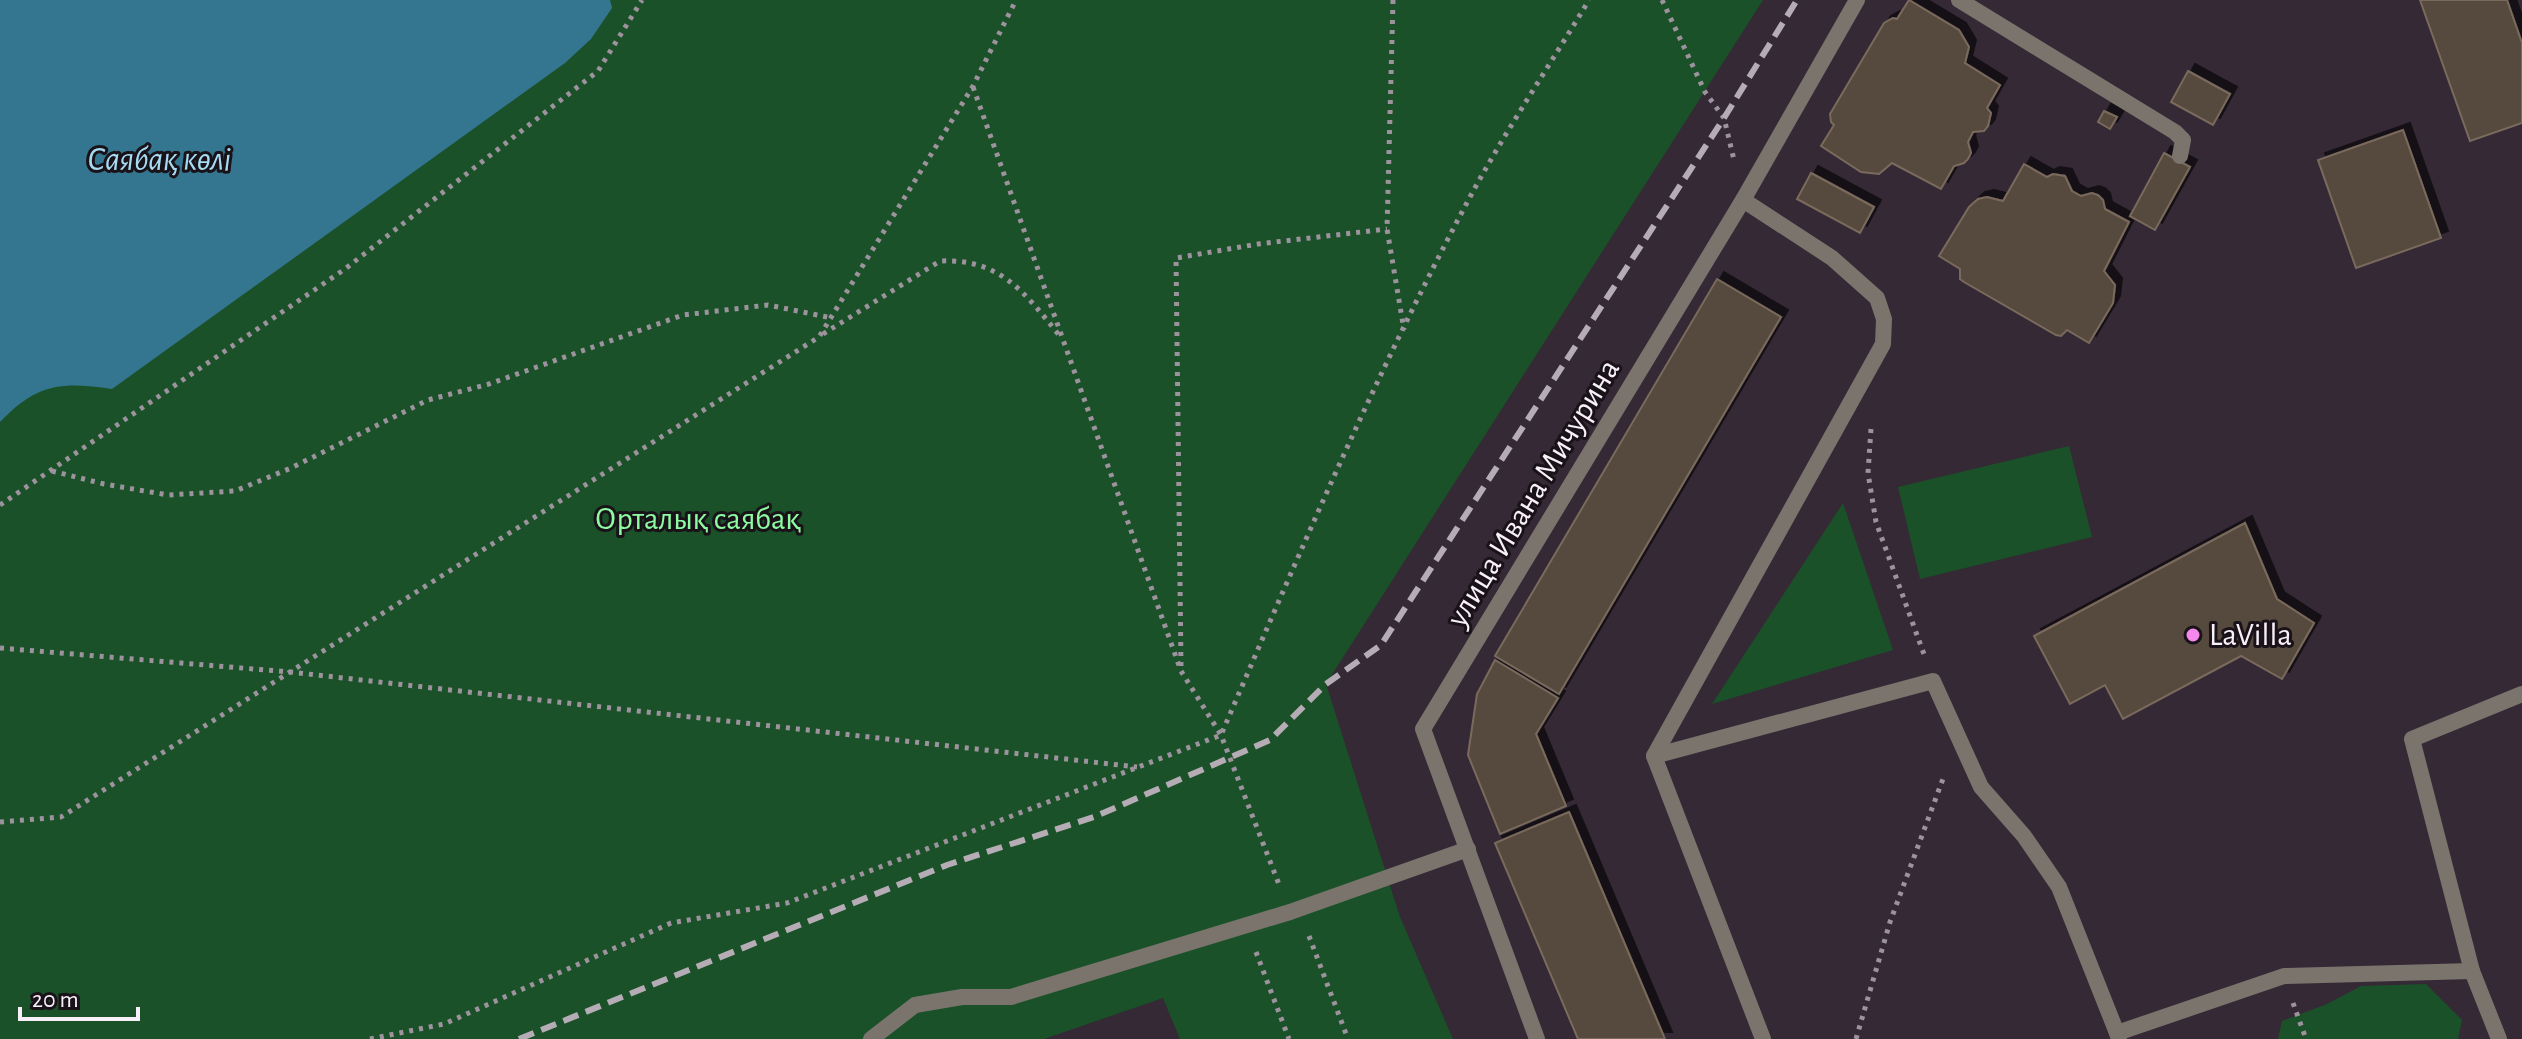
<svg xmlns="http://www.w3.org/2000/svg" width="2522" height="1039" font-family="'Alegreya Sans',sans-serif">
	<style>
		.green { fill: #1b5128 }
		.water { fill: #347690 }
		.building { fill: #57483c; stroke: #7a6b5d; stroke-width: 2; filter: url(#shadow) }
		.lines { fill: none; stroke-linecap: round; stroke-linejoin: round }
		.path { stroke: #9d939e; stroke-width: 5; stroke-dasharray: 4 6; stroke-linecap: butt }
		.service { stroke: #7a746d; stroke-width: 16 }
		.minor { stroke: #7a746d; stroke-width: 16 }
		.rail { stroke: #b5acb6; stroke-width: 6; stroke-dasharray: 16 8; stroke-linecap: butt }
		.poi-dot { fill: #f688ed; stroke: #191319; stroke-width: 3 }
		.labels { text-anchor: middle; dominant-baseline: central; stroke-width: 6; stroke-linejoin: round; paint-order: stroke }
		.street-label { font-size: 32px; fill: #f8f0f9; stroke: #191319 }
		.park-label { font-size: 32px; fill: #8dfba1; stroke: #191319 }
		.poi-label { font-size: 32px; fill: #f8f0f9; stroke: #191319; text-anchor: start }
		.water-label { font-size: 34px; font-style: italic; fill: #a6dbf2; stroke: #191319 }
	</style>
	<defs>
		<filter id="shadow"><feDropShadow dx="7" dy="-7" stdDeviation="0" flood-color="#0009"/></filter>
	</defs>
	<rect width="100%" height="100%" fill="#342935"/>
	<g class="green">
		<path d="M 0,0 L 1763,0 L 1326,684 L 1400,917 L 1453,1039 L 1180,1039 L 1163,998 L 1044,1039 L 0,1039 Z"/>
		<path d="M 2069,446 L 2092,537 L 1920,579 L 1898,487 Z"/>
		<path d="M 1843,503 L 1893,650 L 1712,704 Z"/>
		<path d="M 2426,984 L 2462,1020 L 2458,1039 L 2278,1039 L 2282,1021 L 2327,1004 L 2361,986 Z"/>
	</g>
	<path class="water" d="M 0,0 L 610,0 L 612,8 L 591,39 L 565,63 L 112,389 C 61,381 36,384 0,422 Z"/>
	<g class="building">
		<path d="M 1909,0 L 1959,30 L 1969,47 L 1965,63 L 2000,85 L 1987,108 L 1991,113 L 1988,126 L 1984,131 L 1973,132 L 1968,142 L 1971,153 L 1968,159 L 1964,163 L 1954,166 L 1941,189 L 1892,163 L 1879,174 L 1861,172 L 1821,146 L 1834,125 L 1831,122 L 1830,114 L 1884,23 L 1893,18 L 1897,19 Z"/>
		<path d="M 2420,0 L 2507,0 L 2522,43 L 2522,123 L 2470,141 Z"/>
		<path d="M 2188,71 L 2230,94 L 2213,125 L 2171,102 Z"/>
		<path d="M 2104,111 L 2117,117 L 2110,129 L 2098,122 Z"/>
		<path d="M 2403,130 L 2441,238 L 2356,268 L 2318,160 Z"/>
		<path d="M 2164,153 L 2190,167 L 2155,230 L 2130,216 Z"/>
		<path d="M 2024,164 L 2047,177 L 2053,174 L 2065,176 L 2072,191 L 2081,196 L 2092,193 L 2098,195 L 2103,200 L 2105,209 L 2129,222 L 2104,271 L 2115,285 L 2113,303 L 2089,343 L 2067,330 L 2061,336 L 2056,335 L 1964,282 L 1960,279 L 1960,269 L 1939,256 L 1969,207 L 1978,199 L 1987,197 L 2003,201 Z"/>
		<path d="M 1811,173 L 1874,207 L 1860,233 L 1797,199 Z"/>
		<path d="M 1717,279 L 1781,317 L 1559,694 L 1495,656 Z"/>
		<path d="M 2245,523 L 2277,599 L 2314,623 L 2282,679 L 2241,656 L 2123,719 L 2105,685 L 2070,704 L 2034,636 Z"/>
		<path d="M 1495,660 L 1558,698 L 1536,734 L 1566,806 L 1500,834 L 1468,755 L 1477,694 Z"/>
		<path d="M 1569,812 L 1665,1039 L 1578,1039 L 1495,843 Z"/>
	</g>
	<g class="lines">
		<g class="path">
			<path d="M 1393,0 L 1387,229 L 1404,330"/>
			<path d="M 1662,0 L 1705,92 L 1724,118 L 1734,160"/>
			<path d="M 973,87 L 1181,671 L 1221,735 L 1280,887"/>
			<path d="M 823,334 L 940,261 C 1000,258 1025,293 1059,335"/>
			<path d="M 1871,429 L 1868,473 L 1876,522 L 1925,657"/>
			<path d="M 52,471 L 104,484 L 168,495 L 235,491 L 291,468 L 428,400 L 489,384 L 683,315 L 768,305 L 832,318"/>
			<path d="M 0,505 L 345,269 L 598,71 L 642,0"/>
			<path d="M 0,648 L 290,672 L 1137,767"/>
			<path d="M 1181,666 L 1176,258 L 1258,244 L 1387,229"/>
			<path d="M 0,822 L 61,817 L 819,337 L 973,86 L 1016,0"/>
			<path d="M 1309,936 L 1348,1039"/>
			<path d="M 1256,952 L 1289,1039"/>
			<path d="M 2293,1003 L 2306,1039"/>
			<path d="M 370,1039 L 444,1024 L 671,923 L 787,903 L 1221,735 C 1299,554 1377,371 1470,197 C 1506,130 1550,65 1589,0"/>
			<path d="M 1856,1039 L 1890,922 L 1944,776"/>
		</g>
		<g class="service">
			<path d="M 1959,0 L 2175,132 L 2183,140 L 2180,156"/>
			<path d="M 1743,200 L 1832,258 L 1877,298 L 1884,319 L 1883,344 L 1654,756 L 1763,1039"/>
			<path d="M 1654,756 L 1933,681 L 1981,787 L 2024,836 L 2059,887 L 2117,1033"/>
			<path d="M 1537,1039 L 1423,729 L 1743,200 L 1857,0"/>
			<path d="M 2119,1039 L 2117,1033 L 2284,976 L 2472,971"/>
		</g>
		<g class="minor">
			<path d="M 871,1039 L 915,1005 L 962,997 L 1011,997 L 1290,912 L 1468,849"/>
			<path d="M 2499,1039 L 2472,971 L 2412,739 L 2522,694"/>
		</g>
		<path class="rail" d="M 519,1039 L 947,865 L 1094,817 L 1270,740 L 1326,684 L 1381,645 L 1724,118 L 1797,0"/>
	</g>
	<circle class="poi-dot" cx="2193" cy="635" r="8"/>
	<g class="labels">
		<g class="street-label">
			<text transform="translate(1533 493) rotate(-59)">улица Ивана Мичурина</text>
		</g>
		<g class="park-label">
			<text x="698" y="519">Орталық саябақ</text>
		</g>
		<g class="poi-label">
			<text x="2209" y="635">LaVilla</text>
		</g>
		<g class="water-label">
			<text x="159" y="160">Саябақ көлі</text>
		</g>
	</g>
	<path d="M20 1007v12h118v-12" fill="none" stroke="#f8f0f9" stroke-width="4"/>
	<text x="32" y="1007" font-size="24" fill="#f8f0f9" stroke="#191319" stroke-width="6" paint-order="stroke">20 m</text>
</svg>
